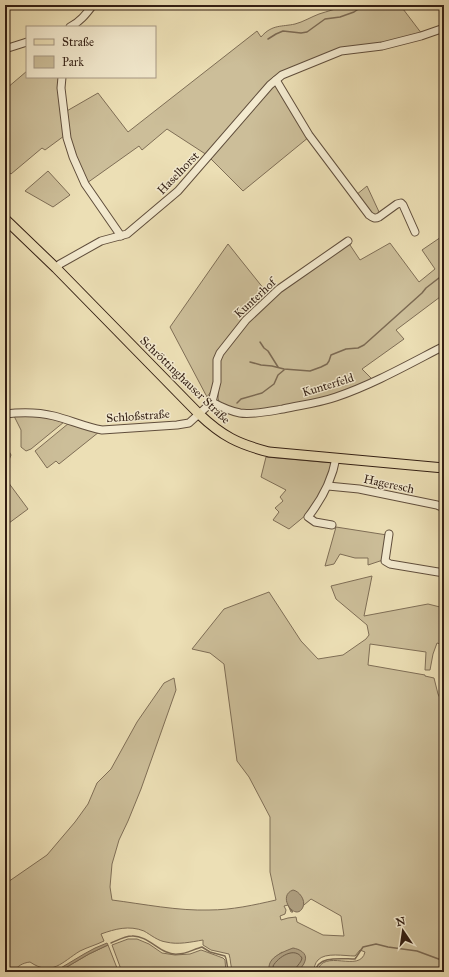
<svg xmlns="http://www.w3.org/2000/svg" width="449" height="977" font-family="'IM FELL Great Primer',serif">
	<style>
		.green { fill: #ccbe99; stroke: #7f6e56; fill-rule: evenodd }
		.water { fill: #ad9d7e; stroke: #7c6a53 }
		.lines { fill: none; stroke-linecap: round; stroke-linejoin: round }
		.shore { stroke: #705e48; stroke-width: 1 }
		.stream { stroke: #7c6a53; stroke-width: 1.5 }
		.minor-casing { stroke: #604e3c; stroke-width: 9 }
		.major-casing { stroke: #321e13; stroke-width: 11 }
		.minor { stroke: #f3eacf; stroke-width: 7 }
		.major { stroke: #ecdfb5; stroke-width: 9 }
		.labels { text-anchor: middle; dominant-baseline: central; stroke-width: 3; stroke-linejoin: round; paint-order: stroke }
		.street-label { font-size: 12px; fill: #321e13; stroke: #f3eacf }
	</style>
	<rect width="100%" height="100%" fill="#ecdfb5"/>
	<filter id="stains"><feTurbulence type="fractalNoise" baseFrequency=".005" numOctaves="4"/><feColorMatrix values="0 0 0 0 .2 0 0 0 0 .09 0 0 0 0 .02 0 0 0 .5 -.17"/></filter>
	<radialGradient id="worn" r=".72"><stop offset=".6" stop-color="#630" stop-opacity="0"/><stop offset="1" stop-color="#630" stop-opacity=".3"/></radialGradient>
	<g class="green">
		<path d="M 346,5 L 400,5 L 422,34 L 395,40 L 341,50 L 284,72 L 207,155 L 167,129 L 142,150 L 139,146 L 87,183 L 68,136 L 65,112 L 98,93 L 128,132 L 257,31 L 261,37 C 272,24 282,27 295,24 C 303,22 311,17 319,14 C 328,11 337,9 346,5 Z"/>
		<path d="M 27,71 L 27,77 L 60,77 L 64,136 L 45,150 L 42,148 L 11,174 L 5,169 L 5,85 L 7,88 Z"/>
		<path d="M 276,82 L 309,137 L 243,191 L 210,158 Z"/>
		<path d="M 48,171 L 70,195 L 53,207 L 25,191 Z"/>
		<path d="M 367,186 L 380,214 L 374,216 L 356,195 Z"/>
		<path d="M 444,235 L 444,294 L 396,330 L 404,339 L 362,369 L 373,380 L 337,395 L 320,399 L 262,410 L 243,412 L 223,405 L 219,402 L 218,398 L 220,359 L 242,326 L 279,290 L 348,242 L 360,260 L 390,243 L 419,282 L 435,269 L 422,250 Z"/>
		<path d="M 228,244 L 268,294 L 244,317 L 228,337 L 216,356 L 215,381 L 212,390 L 207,397 L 170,327 Z"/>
		<path d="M 14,416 L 40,416 L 64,422 L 31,449 L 26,451 L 21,447 L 21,430 Z"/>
		<path d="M 69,423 L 99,432 L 59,464 L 56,461 L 47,468 L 35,451 Z"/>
		<path d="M 5,444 L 11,455 L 5,470 Z"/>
		<path d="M 266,457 L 333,463 L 326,485 L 306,515 L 289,529 L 273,520 L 279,512 L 275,508 L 283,501 L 280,497 L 286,490 L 261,477 Z"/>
		<path d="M 5,472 L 8,482 L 28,509 L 5,526 Z"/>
		<path d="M 336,527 L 387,535 L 383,560 L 368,565 L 368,558 L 355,558 L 340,554 L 334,564 L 325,566 Z"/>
		<path d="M 372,576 L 364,616 L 428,604 L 444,608 L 444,645 L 437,643 L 433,654 L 430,670 L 425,670 L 426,652 L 370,644 L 368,665 L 425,675 L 425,676 L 434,678 L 438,694 L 440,698 L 440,730 L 444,730 L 444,972 L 317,972 C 323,947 360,974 365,952 L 360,950 L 355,956 C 345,956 325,952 318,960 C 315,963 314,968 313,972 L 297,972 L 302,967 L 282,952 L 272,960 L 272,972 L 273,972 L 233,972 C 230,966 231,960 229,954 L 211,950 L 203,945 L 203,940 C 191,942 178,945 166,942 C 158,941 151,935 144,931 C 129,925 115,929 101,934 L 104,941 C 96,945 88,947 80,951 C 62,962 52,977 30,962 C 22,963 18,966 13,972 L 5,972 L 5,884 L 47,855 L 75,822 L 88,804 L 97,783 L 111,769 L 137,722 L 164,683 L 174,678 L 176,690 L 141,789 L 128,821 L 119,840 L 112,864 L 110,887 L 112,900 C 143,904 178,911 209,910 C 232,910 254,905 276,900 L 270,872 L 270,817 L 249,777 L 237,761 L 224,664 L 210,653 L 192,649 L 224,609 L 269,592 L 301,641 L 318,659 L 343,655 L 366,639 L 369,635 L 367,625 L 336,599 L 331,586 ZM 311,899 L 341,916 L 344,936 L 323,935 L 297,922 L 296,917 L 288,918 L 281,920 L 280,916 L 285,914 L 286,910 L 284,906 L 288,905 L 291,912 L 293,912 L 290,909 L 287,901 L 303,902 L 304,905 Z"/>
		<path d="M 128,939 L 137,939 L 149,944 L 162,953 L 175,955 L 190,954 L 201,950 L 204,951 L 223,958 L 225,960 L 226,972 L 122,972 L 112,945 Z"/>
		<path d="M 108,945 L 117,968 L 118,972 L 57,972 L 65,968 L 89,954 Z"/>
	</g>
	<g class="water">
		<path d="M 293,890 C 299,891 306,900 303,907 C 296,923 276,896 293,890 Z"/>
		<path d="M 107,943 L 108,945 L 89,954 L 60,971 L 49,972 L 59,969 L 84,954 L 95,948 Z"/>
		<path d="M 293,948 C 299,949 308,953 305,961 C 304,965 300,969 297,972 L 273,972 L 269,969 C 268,957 283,952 293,948 Z"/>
	</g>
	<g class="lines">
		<path class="shore" d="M 275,972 L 273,966 C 278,957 295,946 302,958 C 301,964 295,966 295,972"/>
		<g class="stream">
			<path d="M 268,39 L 276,34 L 283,31 L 301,33 L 307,32 L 325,19 L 340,17 L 354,12 L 363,6 L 367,5"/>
			<path d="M 260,342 L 264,348 L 268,351 L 278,367"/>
			<path d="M 250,362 L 261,365 L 272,366 L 284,369 L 310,371 L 321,367 L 327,364 L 329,361 L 331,355 L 346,349 L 358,348 L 364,345 L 422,293 L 426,288 L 444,274"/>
			<path d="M 237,403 L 241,399 L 262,393 L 274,384 L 278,375 L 284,370"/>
			<path d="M 111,943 C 118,940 125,936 132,936 C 149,935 161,956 178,954 C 186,954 194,949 202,947 L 210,952 L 225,956 C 228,962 226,966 229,972"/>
			<path d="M 315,972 C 318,955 341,959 355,959 L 363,947 L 376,944 L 388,947 L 417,951 L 444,961"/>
		</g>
		<defs>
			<g id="minor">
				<path d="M 70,27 C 80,22 86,14 93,5"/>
				<path d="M 5,49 L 27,42"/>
				<path d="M 62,77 L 61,88 L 67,138 L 73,157 L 85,184 L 121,236"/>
				<path d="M 276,80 L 309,135 L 369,215 C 373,218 375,219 379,217 L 397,204 L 401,203 L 403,205 L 415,232"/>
				<path d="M 56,268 L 60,264 L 101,241 L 127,234 L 178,191 L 270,85 L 282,75 L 341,51 L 382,46 L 421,36 L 444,28"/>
				<path d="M 212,402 C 221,407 230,411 240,413 C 252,415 271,411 283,409 C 301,405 319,403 336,397 C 374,384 409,364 444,346"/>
				<path d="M 5,414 C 21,412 38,412 54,416 C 70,420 85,427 102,430 L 177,425 L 189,423 L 212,402 L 217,382 L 217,360 L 220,353 L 246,320 L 279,289 L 348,241"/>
				<path d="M 328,486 L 359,489 L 437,505 L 444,508"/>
				<path d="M 332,525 L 315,522 L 308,517 C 322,499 332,481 336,458"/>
				<path d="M 389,534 L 385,561 L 390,564 L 444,573"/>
			</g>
			<path id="major" d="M 5,219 L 56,268 L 199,414 C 222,436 238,444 269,452 L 444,468"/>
		</defs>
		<use href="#minor" class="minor-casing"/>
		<use href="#major" class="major-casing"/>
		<use href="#minor" class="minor"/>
		<use href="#major" class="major"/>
	</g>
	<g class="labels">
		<g class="street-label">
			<text transform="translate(178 173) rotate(-46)">Haselhorst</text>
			<text transform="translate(255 298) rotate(-43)">Kunterhof</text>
			<text transform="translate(185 380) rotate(44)">Schröttinghauser Straße</text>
			<text transform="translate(328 385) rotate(-17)">Kunterfeld</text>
			<text transform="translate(138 416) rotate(-4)">Schloßstraße</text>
			<text transform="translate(389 484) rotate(12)">Hageresch</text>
		</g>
	</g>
	<rect width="449" height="977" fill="none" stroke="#ecdfb5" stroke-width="20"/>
	<rect x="6" y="6" width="437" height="965" fill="none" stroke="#321e13" stroke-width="2"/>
	<rect x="10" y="10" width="429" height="957" fill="none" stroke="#321e13"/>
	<rect x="26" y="26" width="130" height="52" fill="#f3eacf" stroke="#a69884"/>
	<rect x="34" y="39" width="20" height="6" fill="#ecdfb5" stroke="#a69884"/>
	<text x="62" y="46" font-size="12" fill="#321e13">Straße</text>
	<rect x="34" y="56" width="20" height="12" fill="#ccbe99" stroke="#a69884"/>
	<text x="62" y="66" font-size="12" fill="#321e13">Park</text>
	<g transform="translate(403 931) rotate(347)" stroke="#f3eacf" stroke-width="3" paint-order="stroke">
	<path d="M0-3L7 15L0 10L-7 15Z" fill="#321e13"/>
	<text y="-6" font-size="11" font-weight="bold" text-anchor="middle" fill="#321e13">N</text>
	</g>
	<rect width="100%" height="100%" filter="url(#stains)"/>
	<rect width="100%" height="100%" fill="url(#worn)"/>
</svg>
